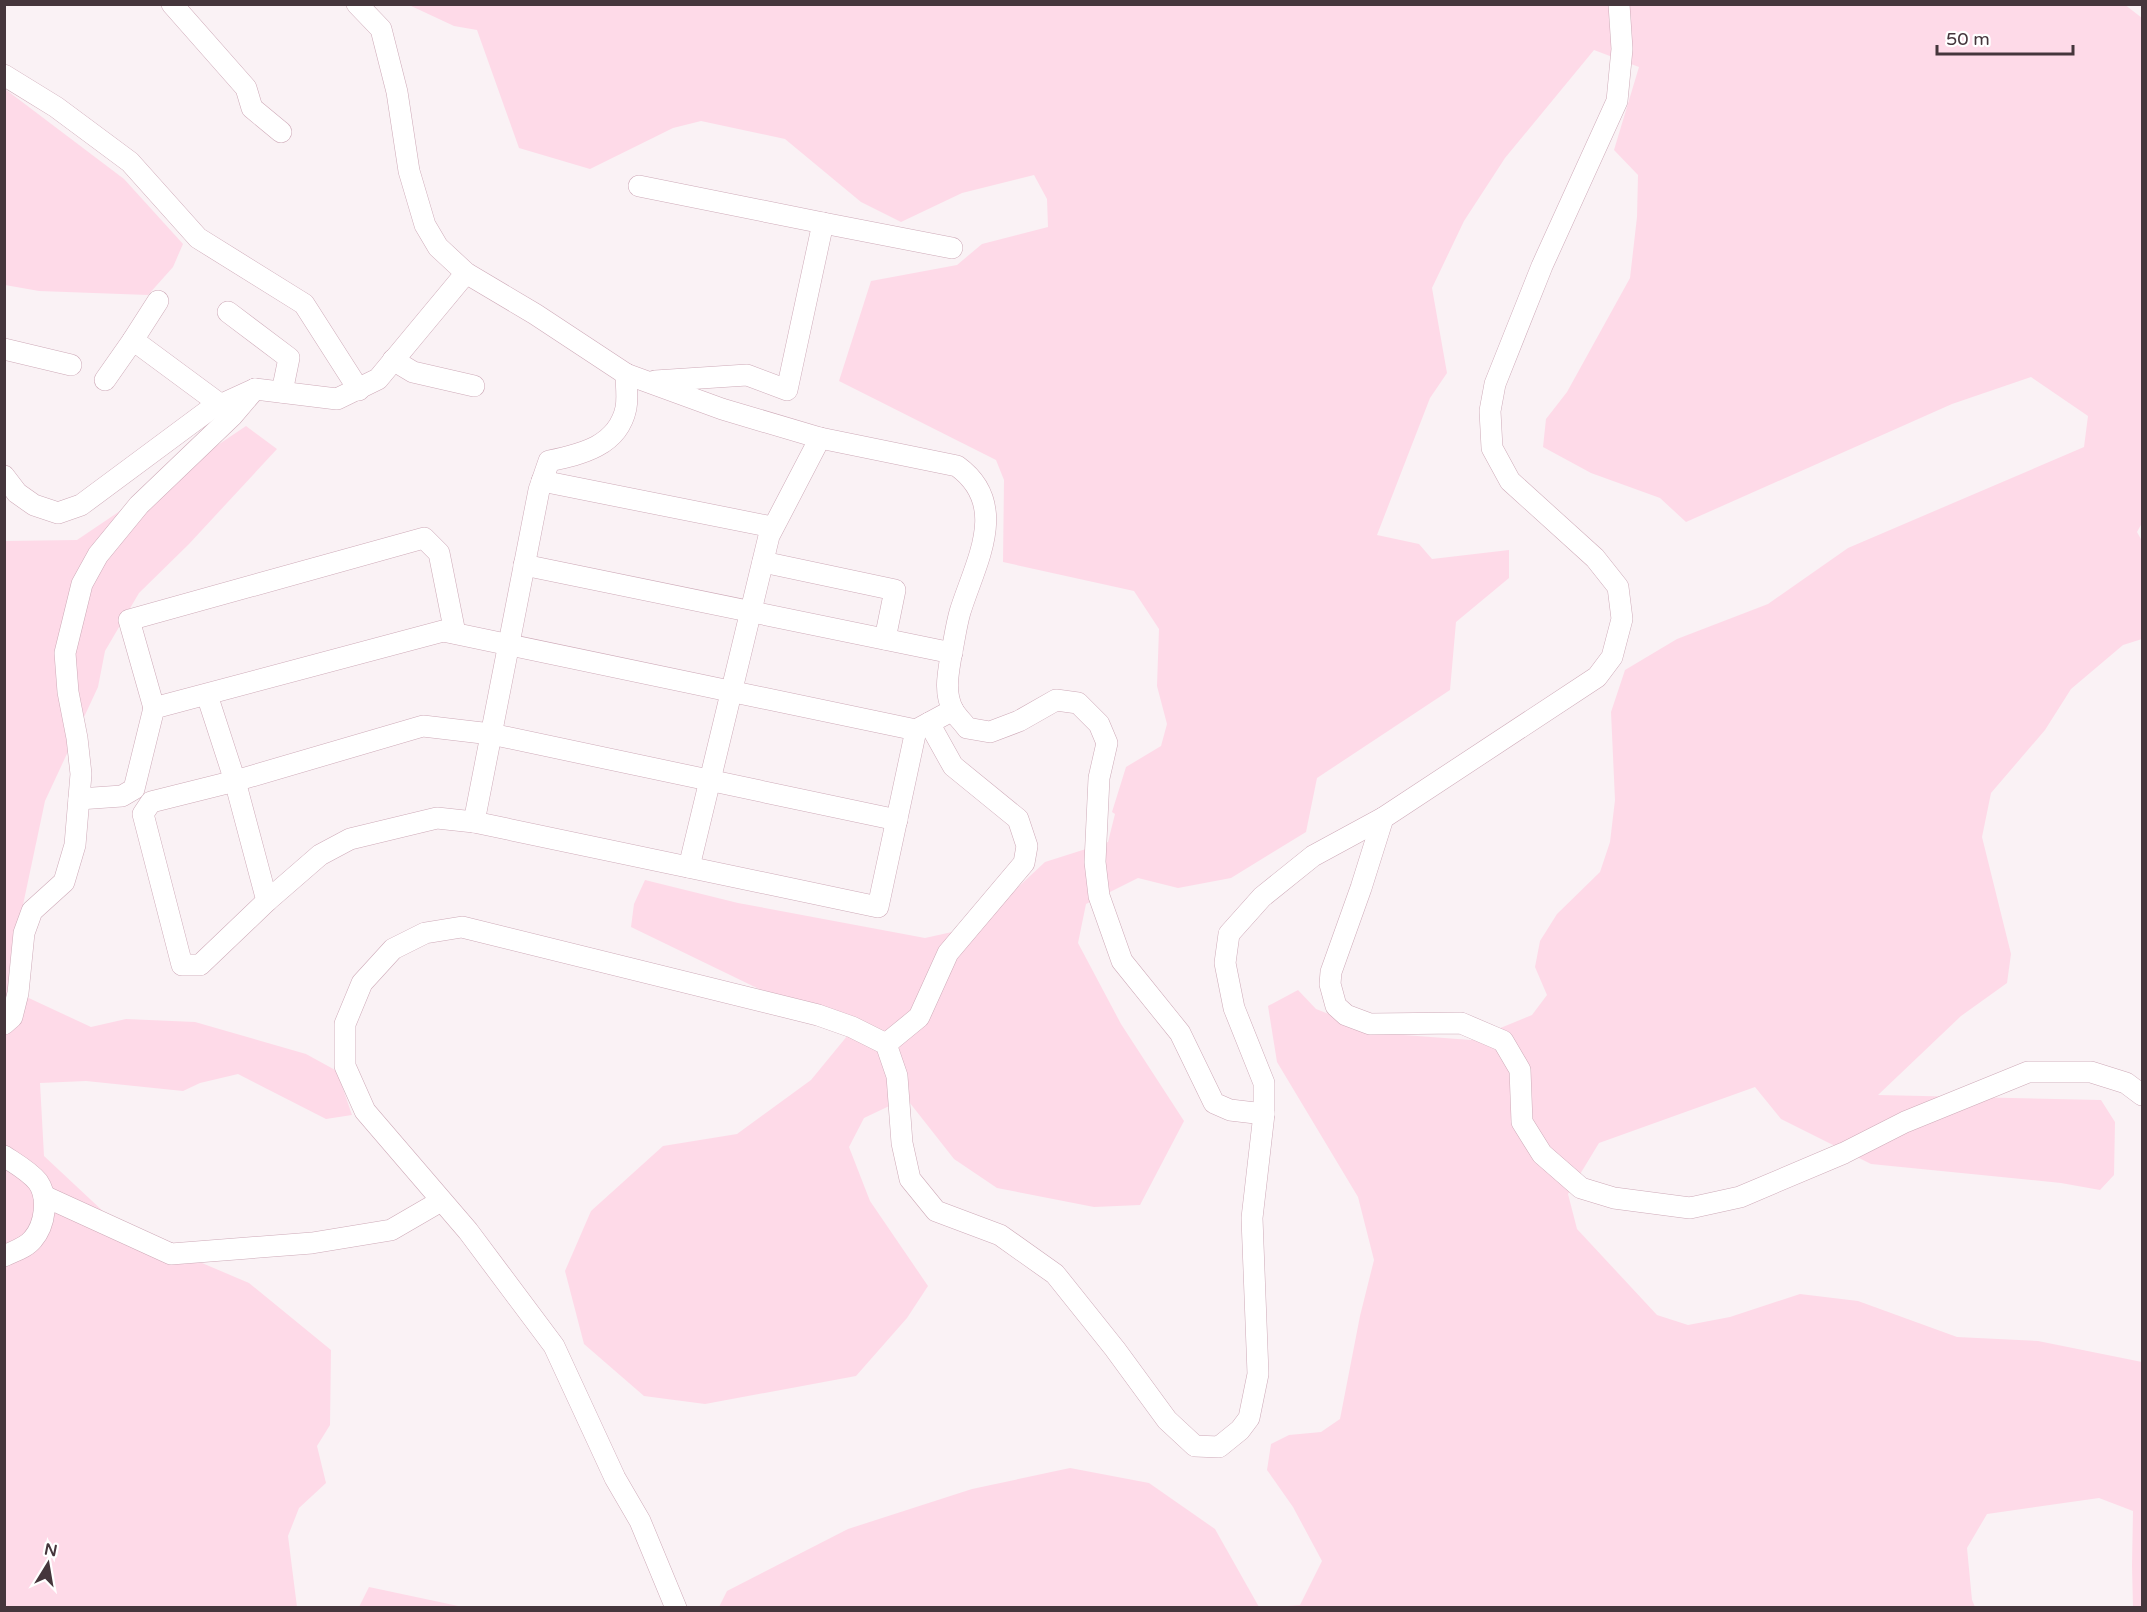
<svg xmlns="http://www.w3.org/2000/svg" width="2147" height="1612" font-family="'Varela Round',sans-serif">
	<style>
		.green { fill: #fedae8 }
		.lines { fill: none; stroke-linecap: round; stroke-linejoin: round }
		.street-casing { stroke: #ceaab8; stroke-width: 22 }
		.street { stroke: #fff; stroke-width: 21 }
	</style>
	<rect width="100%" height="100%" fill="#faf2f5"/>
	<g class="green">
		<path d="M 2124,4 L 2142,18 L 2142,523 L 2137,532 L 2142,541 L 2142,639 L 2123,645 L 2071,689 L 2045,730 L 1991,793 L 1982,837 L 2011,954 L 2007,983 L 1961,1016 L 1878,1095 L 2101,1100 L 2115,1122 L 2114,1175 L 2100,1190 L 2061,1183 L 1871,1164 L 1781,1119 L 1755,1087 L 1599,1143 L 1568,1194 L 1577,1229 L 1657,1315 L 1688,1325 L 1730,1317 L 1800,1294 L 1858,1301 L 1957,1337 L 2038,1341 L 2142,1362 L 2142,1607 L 2133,1607 L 2132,1566 L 2133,1511 L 2099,1498 L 1987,1514 L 1967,1548 L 1972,1600 L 1975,1607 L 1276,1607 L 1300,1605 L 1322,1561 L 1293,1507 L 1267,1470 L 1271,1444 L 1289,1435 L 1321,1432 L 1340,1419 L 1360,1316 L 1374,1260 L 1358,1197 L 1277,1062 L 1268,1006 L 1298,990 L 1316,1009 L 1377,1033 L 1471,1040 L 1532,1015 L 1547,995 L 1535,967 L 1540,941 L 1557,914 L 1600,872 L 1610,842 L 1615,800 L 1611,712 L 1625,670 L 1677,639 L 1768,604 L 1848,548 L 2084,447 L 2088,416 L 2031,377 L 1952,404 L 1686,522 L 1660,498 L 1591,473 L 1543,447 L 1546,419 L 1567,392 L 1630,278 L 1637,217 L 1638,175 L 1614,150 L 1639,67 L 1594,50 L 1505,158 L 1464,221 L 1432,288 L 1447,373 L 1430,398 L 1377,535 L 1419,544 L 1432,559 L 1509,550 L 1509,578 L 1456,622 L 1450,690 L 1317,778 L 1306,832 L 1231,878 L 1178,888 L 1138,878 L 1086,904 L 1078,943 L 1121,1024 L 1184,1121 L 1140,1205 L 1094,1207 L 997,1188 L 954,1159 L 906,1098 L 864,1118 L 849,1147 L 870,1201 L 928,1286 L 907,1318 L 856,1376 L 705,1404 L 644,1396 L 584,1344 L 565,1271 L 591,1211 L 663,1146 L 737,1134 L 811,1080 L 857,1024 L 759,989 L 631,927 L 634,904 L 645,880 L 738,903 L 925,938 L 961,930 L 985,918 L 1045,862 L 1108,842 L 1115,814 L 1112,812 L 1126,767 L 1161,746 L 1167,724 L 1157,686 L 1159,629 L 1134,591 L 1003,562 L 1004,480 L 996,460 L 839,381 L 871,281 L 957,265 L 982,244 L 1048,227 L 1047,199 L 1034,175 L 962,193 L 901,222 L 861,202 L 785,139 L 701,121 L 673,128 L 590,169 L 519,148 L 477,30 L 454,26 L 409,5 Z"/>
		<path d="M 5,89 L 124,179 L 183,244 L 173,267 L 148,295 L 39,291 L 5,285 Z"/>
		<path d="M 246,426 L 277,449 L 189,544 L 139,593 L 105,651 L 98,687 L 45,801 L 9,971 L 18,993 L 91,1027 L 126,1019 L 195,1022 L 306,1054 L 337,1071 L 352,1115 L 326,1119 L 238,1074 L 200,1083 L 183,1091 L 86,1081 L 40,1083 L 44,1156 L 122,1229 L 249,1283 L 331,1350 L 330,1425 L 317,1446 L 326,1483 L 299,1508 L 288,1536 L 297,1607 L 5,1607 L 4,541 L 77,540 Z"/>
		<path d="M 1070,1468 L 1149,1483 L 1215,1529 L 1259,1607 L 719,1607 L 727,1591 L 848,1529 L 972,1489 Z"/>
		<path d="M 369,1587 L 463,1607 L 359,1607 Z"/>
	</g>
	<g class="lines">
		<defs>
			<g id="street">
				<path d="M 172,4 L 246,88 L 252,108 L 281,132"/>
				<path d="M 357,4 L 381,29 L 397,92 L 409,171 L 425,225 L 438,247 L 466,273 L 535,314 L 626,374 L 722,409 L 820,438 L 957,466 C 1011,505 975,563 960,612 C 956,626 954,642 951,656 C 948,674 944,693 953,710 C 956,716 963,722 967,728 L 990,732 L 1019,721 L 1056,700 L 1078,703 L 1099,724 L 1107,743 L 1099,778 L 1095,862 L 1099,896 L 1122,961 L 1180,1033 L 1214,1103 L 1230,1110 L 1264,1114"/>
				<path d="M 4,75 L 56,107 L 130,162 L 198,238 L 304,304 L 359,390"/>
				<path d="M 639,186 L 823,223"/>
				<path d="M 228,312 L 289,358 L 282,392"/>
				<path d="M 133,340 L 158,301"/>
				<path d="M 4,349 L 71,365"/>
				<path d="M 393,360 L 413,372 L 474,386"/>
				<path d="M 626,374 C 626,385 628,397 626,408 C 618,446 582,454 549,461 L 539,490 L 474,822 L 878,907 L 916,730"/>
				<path d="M 105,380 L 133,340 L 221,405"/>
				<path d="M 655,381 L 747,375 L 787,390 L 823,223 L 952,248"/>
				<path d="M 4,476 L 17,493 L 34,505 L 58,513 L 81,505 L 209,410 L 255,389 L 337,399 L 378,379 L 466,273"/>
				<path d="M 542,481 L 772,527"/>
				<path d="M 763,562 L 895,590 L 885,639"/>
				<path d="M 524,565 L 952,653"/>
				<path d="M 207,695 L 235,781 L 267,901"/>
				<path d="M 154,708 L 129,620 L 424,538 L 439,553 L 455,633"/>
				<path d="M 79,799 L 122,796 L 134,789 L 154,708 L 443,631 L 916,730 L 953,710"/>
				<path d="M 1383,818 L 1361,888 L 1331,972 L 1330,984 L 1336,1006 L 1346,1015 L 1370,1024 L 1461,1023 L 1503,1041 L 1520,1070 L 1522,1122 L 1542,1154 L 1581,1188 L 1614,1198 L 1690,1208 L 1740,1197 L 1844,1153 L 1905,1122 L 2028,1072 L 2091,1072 L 2126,1083 L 2142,1095"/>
				<path d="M 474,822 L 437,818 L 350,839 L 320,855 L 267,901 L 200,965 L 182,965 L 143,814 L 151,802 L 235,781 L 423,726 L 491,734 L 897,820"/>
				<path d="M 689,867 L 769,536 L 820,438"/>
				<path d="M 4,1024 L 12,1017 L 18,993 L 24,933 L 32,911 L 64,882 L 75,845 L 81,774 L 77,738 L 68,692 L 65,653 L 82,584 L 98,555 L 139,505 L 232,416 L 255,389"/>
				<path d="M 886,1044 L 919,1017 L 948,953 L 1024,863 L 1027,846 L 1018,819 L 953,766 L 929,723"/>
				<path d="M 4,1156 C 16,1164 29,1171 38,1182 C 49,1198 45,1225 33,1239 C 26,1248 14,1251 4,1256"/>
				<path d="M 44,1196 L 171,1254 L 312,1243 L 391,1230 L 441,1201"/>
				<path d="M 676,1608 L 640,1521 L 615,1478 L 554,1346 L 468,1231 L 365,1111 L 345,1066 L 345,1024 L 362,983 L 393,949 L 425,933 L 462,927 L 818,1015 L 852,1027 L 886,1044 L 897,1076 L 902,1143 L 910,1179 L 936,1211 L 1000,1235 L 1055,1274 L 1115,1349 L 1167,1420 L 1195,1446 L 1219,1447 L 1240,1430 L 1249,1418 L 1258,1374 L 1252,1218 L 1264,1114 L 1264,1083 L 1234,1008 L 1225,963 L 1229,934 L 1262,897 L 1313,856 L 1383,818 L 1597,677 L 1612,657 L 1622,619 L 1618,587 L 1595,558 L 1510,481 L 1492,448 L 1490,411 L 1495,384 L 1542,266 L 1617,101 L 1622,49 L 1619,4"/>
			</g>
		</defs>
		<use href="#street" class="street-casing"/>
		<use href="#street" class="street"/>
	</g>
	<rect width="2147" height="1612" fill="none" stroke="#45363c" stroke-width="12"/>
	<g transform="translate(48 1564) rotate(11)" stroke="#ffffff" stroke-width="4.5" paint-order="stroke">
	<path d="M0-4.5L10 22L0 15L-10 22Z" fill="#45363c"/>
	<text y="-9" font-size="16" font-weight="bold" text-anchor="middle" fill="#45363c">N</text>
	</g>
	<path d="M1937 45v9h136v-9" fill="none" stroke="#45363c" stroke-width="3"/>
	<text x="1946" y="45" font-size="18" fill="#45363c" stroke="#ffffff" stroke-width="4.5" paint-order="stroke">50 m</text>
</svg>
